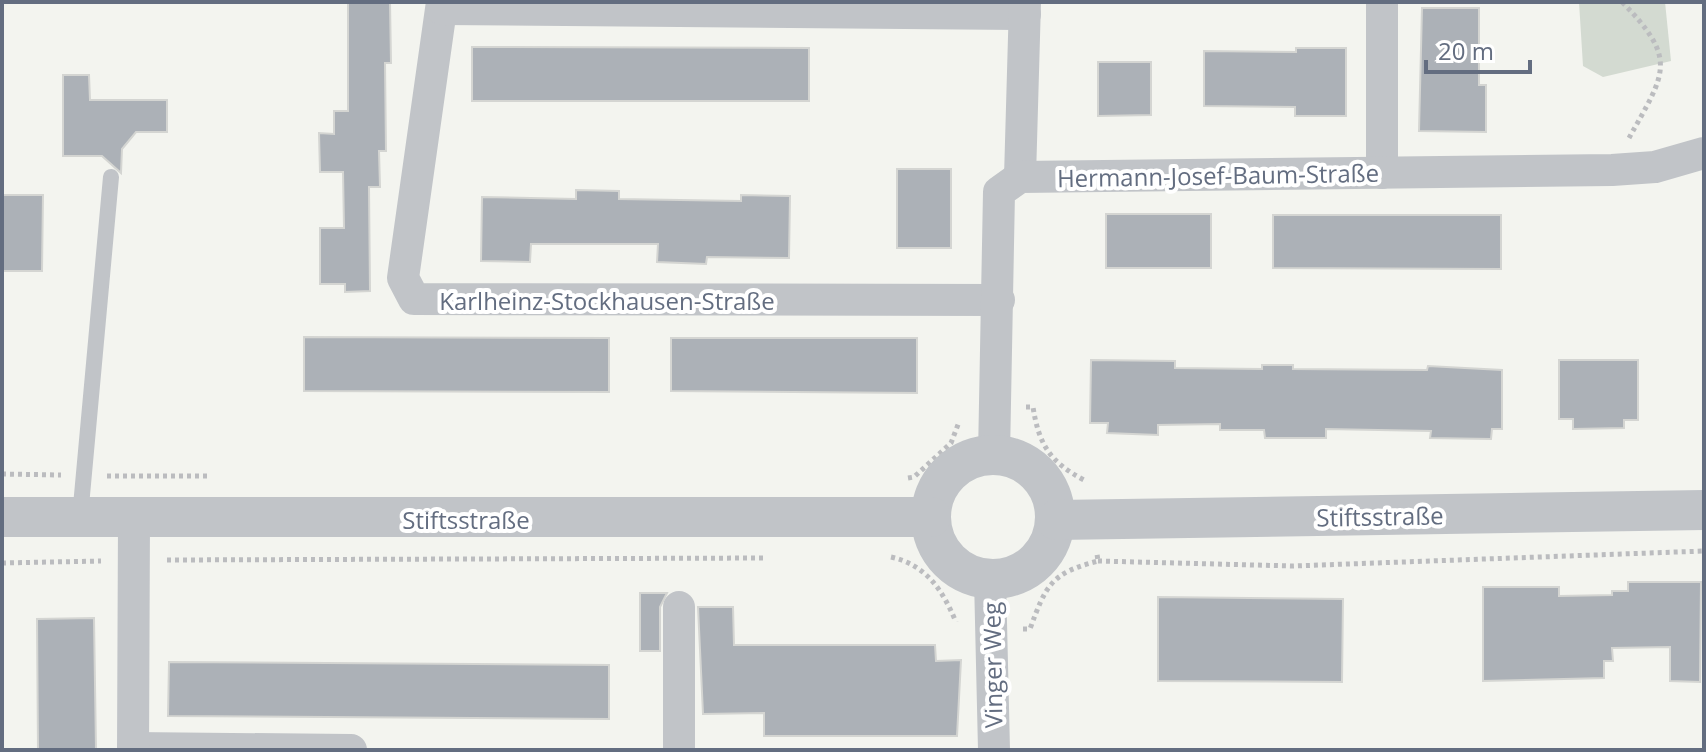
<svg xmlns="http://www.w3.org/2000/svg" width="1706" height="752" font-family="'Open Sans',sans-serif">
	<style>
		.green { fill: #d3dad1 }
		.building { fill: #acb1b7; stroke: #d4d5d2; stroke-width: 2 }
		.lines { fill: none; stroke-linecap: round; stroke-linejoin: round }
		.path { stroke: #bbbcbf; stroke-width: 5; stroke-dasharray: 4 4; stroke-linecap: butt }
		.service { stroke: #c1c4c8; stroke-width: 16 }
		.minor { stroke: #c1c4c8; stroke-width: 32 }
		.tertiary { stroke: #c1c4c8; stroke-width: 40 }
		.labels { text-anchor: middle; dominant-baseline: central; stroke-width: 8; stroke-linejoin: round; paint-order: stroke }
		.street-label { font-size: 24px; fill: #636d80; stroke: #fff }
	</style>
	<rect width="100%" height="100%" fill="#f3f4ef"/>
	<path class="green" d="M 1579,2 L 1665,2 L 1671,61 L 1603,77 L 1583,66 Z"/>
	<g class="building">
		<path d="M 348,2 L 390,2 L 391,63 L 385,63 L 386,151 L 379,151 L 380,187 L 369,187 L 370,291 L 345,292 L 345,284 L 320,284 L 320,228 L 344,228 L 343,172 L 320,172 L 319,133 L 334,134 L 334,111 L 348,111 Z"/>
		<path d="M 1422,8 L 1479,8 L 1479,85 L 1486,85 L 1486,132 L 1419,131 Z"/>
		<path d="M 472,47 L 809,48 L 809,101 L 472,101 Z"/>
		<path d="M 1296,48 L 1346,48 L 1346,116 L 1295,116 L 1295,107 L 1204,106 L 1204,51 L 1296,52 Z"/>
		<path d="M 1098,62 L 1151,62 L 1151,115 L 1098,116 Z"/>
		<path d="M 63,75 L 89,75 L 90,100 L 167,100 L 167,132 L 136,132 L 122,149 L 121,173 L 102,156 L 63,156 Z"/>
		<rect x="897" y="169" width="54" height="79"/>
		<path d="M 576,190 L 619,191 L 619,199 L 741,201 L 741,195 L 790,196 L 789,258 L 707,257 L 706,264 L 657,262 L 658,244 L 531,244 L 530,262 L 481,261 L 482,197 L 576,199 Z"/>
		<path d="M 2,195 L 43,195 L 42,271 L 2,271 Z"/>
		<rect x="1106" y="214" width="105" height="54"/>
		<path d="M 1273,215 L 1501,215 L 1501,269 L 1273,268 Z"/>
		<path d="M 304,337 L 609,338 L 609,392 L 304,391 Z"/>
		<path d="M 671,338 L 917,338 L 917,393 L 671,391 Z"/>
		<path d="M 1091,360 L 1175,361 L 1175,368 L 1262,369 L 1262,365 L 1293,365 L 1293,369 L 1427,370 L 1428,366 L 1502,370 L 1502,429 L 1492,429 L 1491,439 L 1430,438 L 1431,431 L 1326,429 L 1326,438 L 1265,438 L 1264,430 L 1220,430 L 1220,424 L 1158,425 L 1158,435 L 1107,433 L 1108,423 L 1090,423 Z"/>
		<path d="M 1559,360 L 1638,360 L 1638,420 L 1624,420 L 1624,428 L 1573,429 L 1573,419 L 1559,419 Z"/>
		<path d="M 1628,582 L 1701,582 L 1700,682 L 1670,681 L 1670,647 L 1612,648 L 1613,661 L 1604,661 L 1604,678 L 1483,681 L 1483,587 L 1559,587 L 1559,596 L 1612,595 L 1612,591 L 1628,591 Z"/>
		<path d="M 640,593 L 667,593 L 660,607 L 660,651 L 640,651 Z"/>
		<path d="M 1158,597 L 1343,599 L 1342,682 L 1158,681 Z"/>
		<path d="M 698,607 L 733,607 L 734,645 L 935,645 L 936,661 L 961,660 L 957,736 L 764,736 L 764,713 L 703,714 Z"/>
		<path d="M 94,618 L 96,750 L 38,750 L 37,619 Z"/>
		<path d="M 169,662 L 609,665 L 609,719 L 168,716 Z"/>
	</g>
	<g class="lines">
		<g class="path">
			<path d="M 1622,2 C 1679,60 1665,73 1629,138"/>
			<path d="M 1026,407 L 1033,407 C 1039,445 1050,462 1084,480"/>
			<path d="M 2,474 L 61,475"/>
			<path d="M 107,476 L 209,476"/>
			<path d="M 908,478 L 914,477 L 951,443 L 959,422"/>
			<path d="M 891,557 C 926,565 942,589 956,622"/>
			<path d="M 167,560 L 765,558"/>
			<path d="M 1098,561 L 1293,566 L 1704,551"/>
			<path d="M 2,563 L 101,561"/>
			<path d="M 1023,629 L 1030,629 C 1046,585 1051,573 1098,561 L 1097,554"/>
		</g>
		<path class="service" d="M 80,517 L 111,177"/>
		<g class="minor">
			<path d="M 442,2 L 403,278 L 414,299 L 999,300"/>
			<path d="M 442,9 L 1025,14"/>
			<path d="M 1382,173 L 1382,2"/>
			<path d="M 1020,177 L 1025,2"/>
			<path d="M 994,456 L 999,192 L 1020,177 L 1612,170 L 1655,167 L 1704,153"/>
			<path d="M 990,579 L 994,750"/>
			<path d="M 133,748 L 351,750"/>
			<path d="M 133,750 L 134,519"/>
			<path d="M 679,750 L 679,607"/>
		</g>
		<g class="tertiary">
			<circle cx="993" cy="517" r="62"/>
			<path d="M 2,517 L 931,517"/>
			<path d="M 1056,520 L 1704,510"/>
		</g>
	</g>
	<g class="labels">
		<g class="street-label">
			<text transform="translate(1218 175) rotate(-1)">Hermann-Josef-Baum-Straße</text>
			<text x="607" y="300">Karlheinz-Stockhausen-Straße</text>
			<text transform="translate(1380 516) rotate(-1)">Stiftsstraße</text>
			<text x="466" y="519">Stiftsstraße</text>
			<text transform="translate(992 665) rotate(-91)">Vinger Weg</text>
		</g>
	</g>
	<rect width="1706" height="752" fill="none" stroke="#636d80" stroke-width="8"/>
	<path d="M1426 60v12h104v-12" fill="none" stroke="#636d80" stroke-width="4"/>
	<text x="1438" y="60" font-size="24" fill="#636d80" stroke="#ffffff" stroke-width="6" paint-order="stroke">20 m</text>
</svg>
